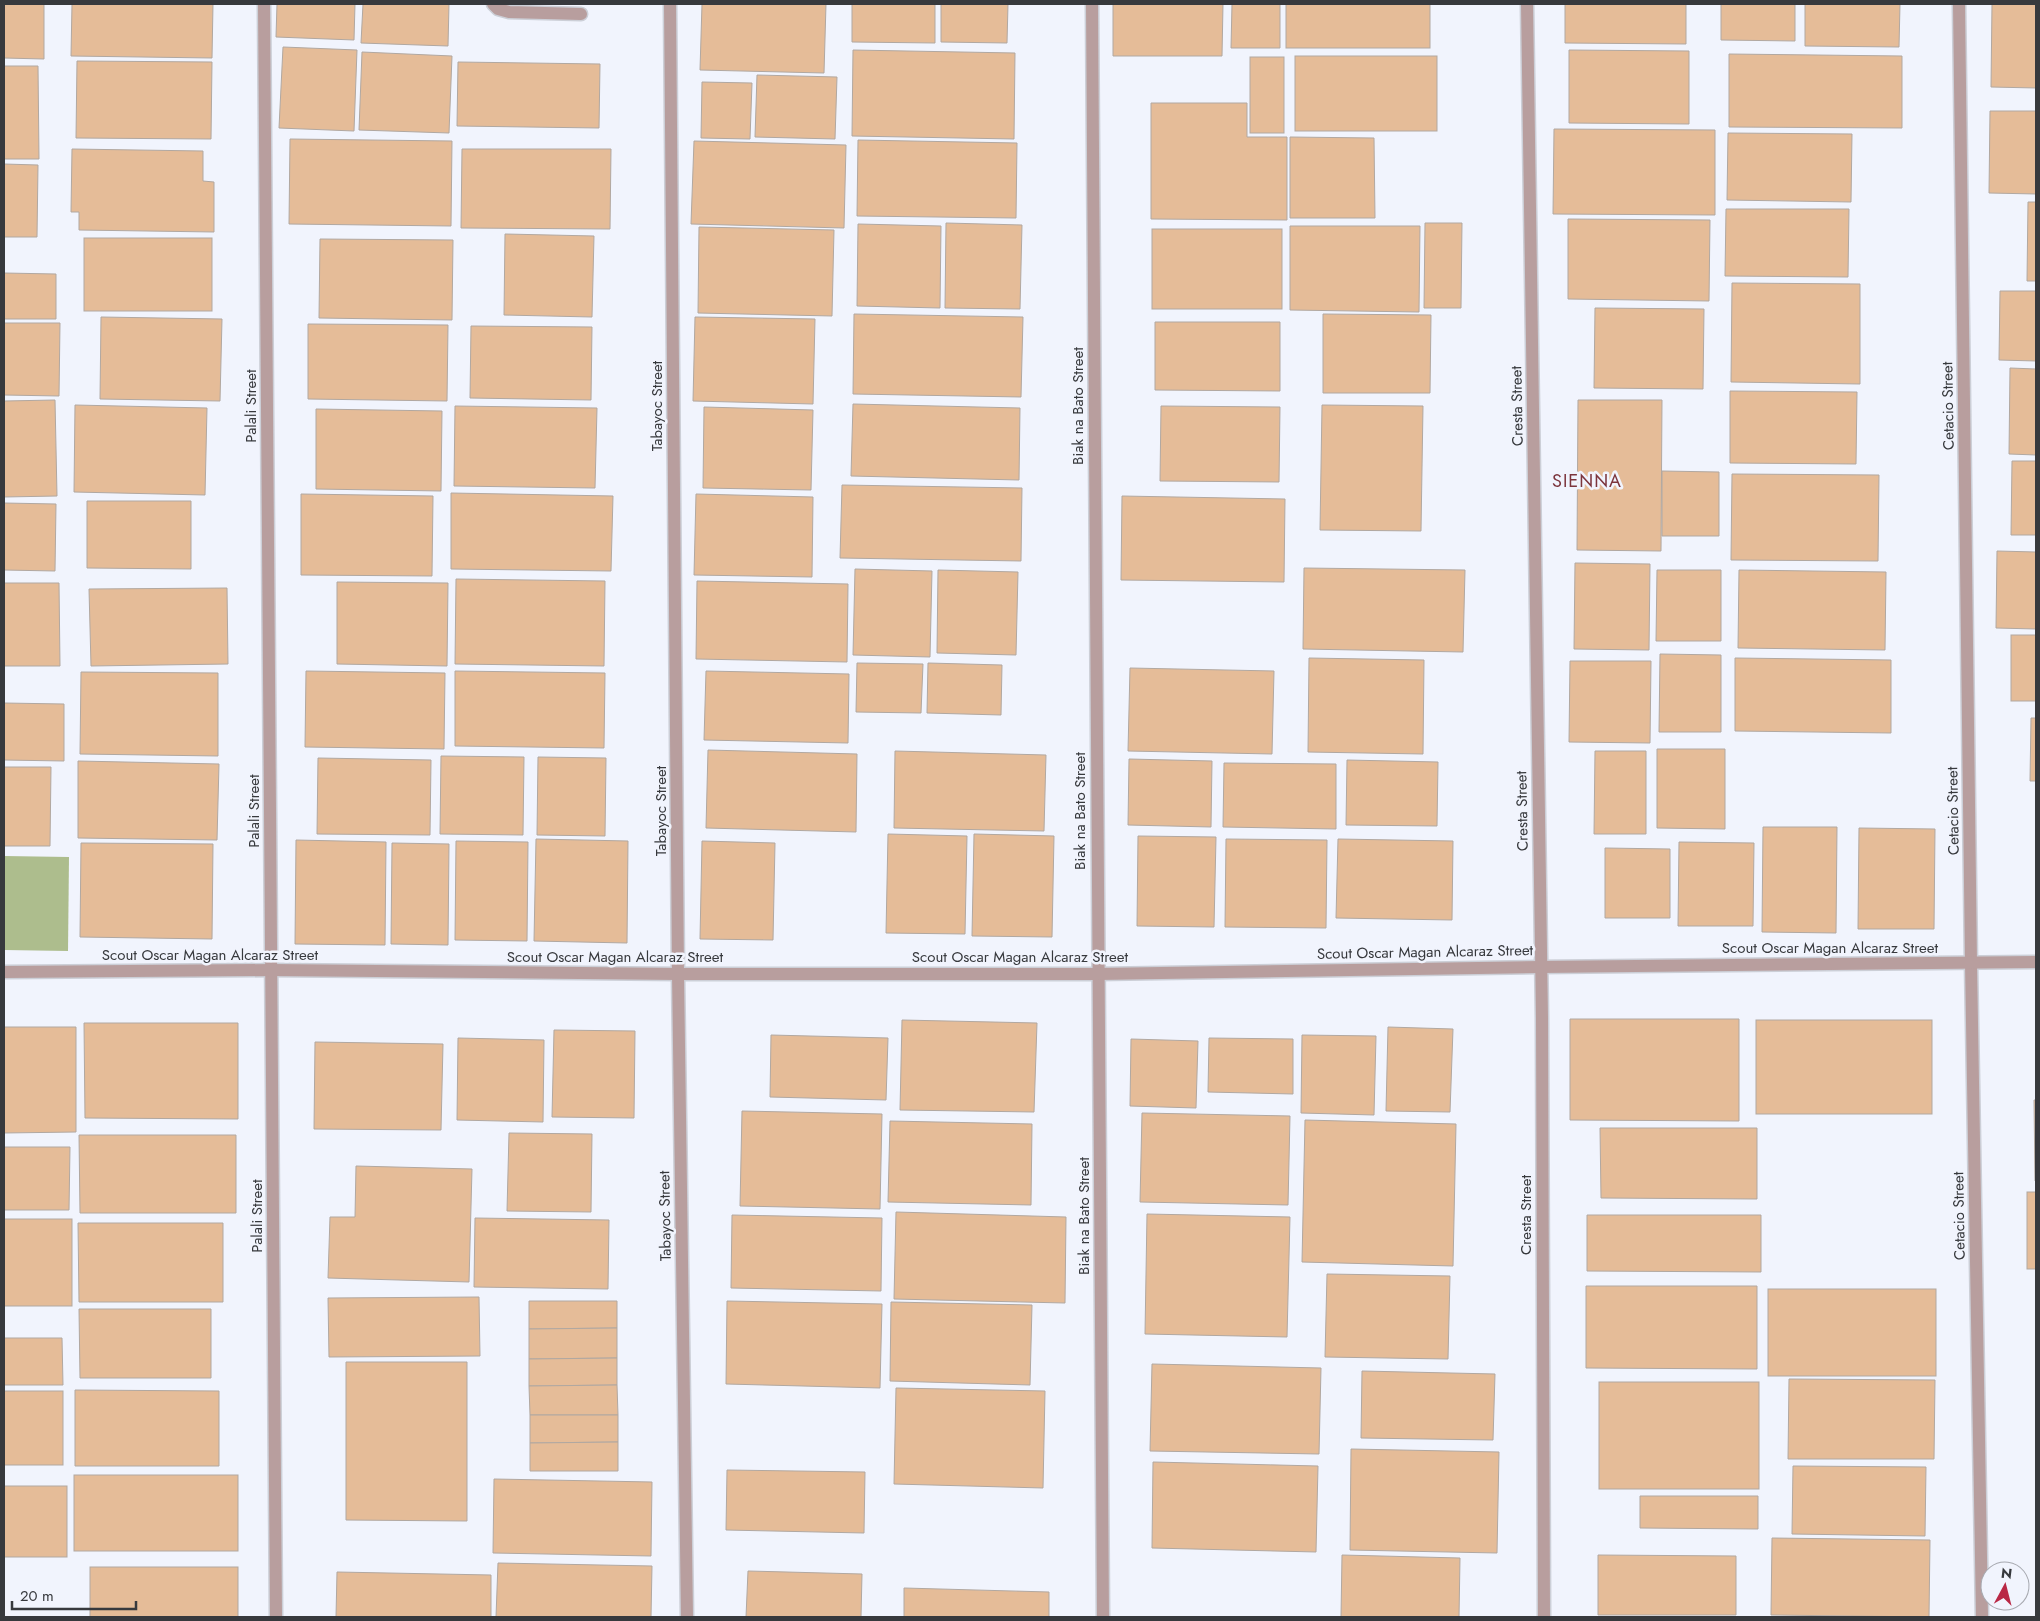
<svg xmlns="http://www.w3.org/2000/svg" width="2040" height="1621" font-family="Jost,sans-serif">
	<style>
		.forest { fill: #adbd8d }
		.building { fill: #e5bc98; stroke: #b1a8a1 }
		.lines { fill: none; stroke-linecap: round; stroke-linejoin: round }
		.minor-casing { stroke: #cccfd7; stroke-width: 15 }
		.minor { stroke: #b89e9e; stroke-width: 12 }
		.labels { text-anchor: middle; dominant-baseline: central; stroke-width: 5; stroke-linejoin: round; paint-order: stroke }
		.street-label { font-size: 15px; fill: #37393d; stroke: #f1f4fd }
		.quarter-label { font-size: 18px; letter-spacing: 1px; fill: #7c353d; stroke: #f1f4fd }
	</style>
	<rect width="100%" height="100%" fill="#f1f4fd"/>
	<path class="forest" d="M 4,856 L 69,857 L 68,951 L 4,950 Z"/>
	<g class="building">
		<path d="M 4,4 L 44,4 L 44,59 L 4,58 Z"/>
		<path d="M 72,4 L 213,4 L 212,58 L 71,56 Z"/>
		<path d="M 277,4 L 355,4 L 354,40 L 276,37 Z"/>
		<path d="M 363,4 L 449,4 L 448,46 L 361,43 Z"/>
		<path d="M 702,4 L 826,4 L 824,73 L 700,70 Z"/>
		<path d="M 852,4 L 935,4 L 935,43 L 852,42 Z"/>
		<path d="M 941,4 L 1008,4 L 1007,43 L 941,42 Z"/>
		<path d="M 1113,4 L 1223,4 L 1222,56 L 1113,56 Z"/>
		<path d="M 1232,4 L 1280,4 L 1280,48 L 1231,48 Z"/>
		<rect x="1286" y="4" width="144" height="44"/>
		<path d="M 1565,4 L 1686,4 L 1686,44 L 1565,43 Z"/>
		<path d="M 1721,4 L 1795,4 L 1795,41 L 1721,40 Z"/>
		<path d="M 1805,4 L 1900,4 L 1899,47 L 1805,46 Z"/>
		<path d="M 1992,4 L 2036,4 L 2036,88 L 1991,87 Z"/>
		<path d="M 283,47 L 357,50 L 354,131 L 279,128 Z"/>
		<path d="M 853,50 L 1015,53 L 1014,139 L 852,136 Z"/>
		<path d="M 1569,50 L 1689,51 L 1689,124 L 1569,123 Z"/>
		<path d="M 362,52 L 452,56 L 449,133 L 359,130 Z"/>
		<path d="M 1729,54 L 1902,56 L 1902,128 L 1729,127 Z"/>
		<rect x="1295" y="56" width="142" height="75"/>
		<rect x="1250" y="57" width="34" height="76"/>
		<path d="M 77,61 L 212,62 L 211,139 L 76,138 Z"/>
		<path d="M 458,62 L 600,64 L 599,128 L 457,126 Z"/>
		<path d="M 4,66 L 38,66 L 39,159 L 4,159 Z"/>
		<path d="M 757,75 L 837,77 L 835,139 L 755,137 Z"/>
		<path d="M 702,82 L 752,83 L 750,139 L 701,138 Z"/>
		<path d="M 1151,103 L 1247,103 L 1247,137 L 1287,137 L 1287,220 L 1151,219 Z"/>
		<path d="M 1990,111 L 2036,111 L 2036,194 L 1989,193 Z"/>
		<path d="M 1554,129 L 1715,130 L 1715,215 L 1553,214 Z"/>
		<path d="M 1728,133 L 1852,134 L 1851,202 L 1727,200 Z"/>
		<path d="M 1290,137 L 1374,138 L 1375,218 L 1290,218 Z"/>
		<path d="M 290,139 L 452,141 L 451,226 L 289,224 Z"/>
		<path d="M 858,140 L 1017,143 L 1016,218 L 857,216 Z"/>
		<path d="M 694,141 L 846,145 L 844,228 L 691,224 Z"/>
		<path d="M 72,149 L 203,151 L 203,181 L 214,182 L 214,232 L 79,230 L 79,212 L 71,212 Z"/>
		<path d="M 462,149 L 611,149 L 610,229 L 461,228 Z"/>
		<path d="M 4,164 L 38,165 L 37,237 L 4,237 Z"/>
		<path d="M 2028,202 L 2036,202 L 2036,281 L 2027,281 Z"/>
		<path d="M 1726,209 L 1849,209 L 1848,277 L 1725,276 Z"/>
		<path d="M 1568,219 L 1710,220 L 1709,301 L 1568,299 Z"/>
		<path d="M 946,223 L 1022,225 L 1020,309 L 945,308 Z"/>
		<path d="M 1425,223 L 1462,223 L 1461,308 L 1424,308 Z"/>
		<path d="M 858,224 L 941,226 L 940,308 L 857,306 Z"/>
		<path d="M 1290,226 L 1420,226 L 1419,312 L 1290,310 Z"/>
		<path d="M 699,227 L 834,230 L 832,316 L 698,313 Z"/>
		<rect x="1152" y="229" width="130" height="80"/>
		<path d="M 505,234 L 594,236 L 592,317 L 504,315 Z"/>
		<rect x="84" y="238" width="128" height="73"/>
		<path d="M 320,239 L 453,240 L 452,320 L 319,318 Z"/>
		<path d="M 4,273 L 56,274 L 56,319 L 4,319 Z"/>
		<path d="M 1732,283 L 1860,284 L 1860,384 L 1731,382 Z"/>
		<path d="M 2000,291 L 2036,291 L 2036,361 L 1999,360 Z"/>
		<path d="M 1595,308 L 1704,309 L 1703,389 L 1594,388 Z"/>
		<path d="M 854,314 L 1023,317 L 1021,397 L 853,394 Z"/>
		<path d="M 1323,314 L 1431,315 L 1430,393 L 1323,393 Z"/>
		<path d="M 101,317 L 222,319 L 220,401 L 100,399 Z"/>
		<path d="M 695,317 L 815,319 L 813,404 L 693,401 Z"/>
		<path d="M 1155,322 L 1280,322 L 1280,391 L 1155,390 Z"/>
		<path d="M 4,323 L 60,323 L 59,396 L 4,395 Z"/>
		<path d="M 308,324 L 448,325 L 447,401 L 308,399 Z"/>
		<path d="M 471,326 L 592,327 L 591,400 L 470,398 Z"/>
		<path d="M 2010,368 L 2036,369 L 2036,455 L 2009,454 Z"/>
		<path d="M 1730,391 L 1857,392 L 1856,464 L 1730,463 Z"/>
		<path d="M 55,400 L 57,496 L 4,497 L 4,401 Z"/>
		<path d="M 1578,400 L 1662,400 L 1661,551 L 1577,550 Z"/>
		<path d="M 853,404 L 1020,408 L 1019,480 L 851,476 Z"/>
		<path d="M 75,405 L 207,408 L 205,495 L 74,492 Z"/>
		<path d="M 1322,405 L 1423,406 L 1421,531 L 1320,530 Z"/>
		<path d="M 455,406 L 597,408 L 595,488 L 454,486 Z"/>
		<path d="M 1161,406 L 1280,407 L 1279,482 L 1160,481 Z"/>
		<path d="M 704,407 L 813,410 L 811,490 L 703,488 Z"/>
		<path d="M 316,409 L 442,411 L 441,491 L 316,489 Z"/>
		<path d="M 2012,461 L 2036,461 L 2036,535 L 2011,535 Z"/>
		<path d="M 1662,471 L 1719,472 L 1719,536 L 1662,536 Z"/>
		<path d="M 1732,474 L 1879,475 L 1878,561 L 1731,560 Z"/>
		<path d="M 842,485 L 1022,488 L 1021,561 L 840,558 Z"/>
		<path d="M 451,493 L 613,496 L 611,571 L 451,569 Z"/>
		<path d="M 301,494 L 433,496 L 432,576 L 301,575 Z"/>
		<path d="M 696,494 L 813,497 L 812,577 L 694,575 Z"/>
		<path d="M 1122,496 L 1285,499 L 1284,582 L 1121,580 Z"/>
		<path d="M 87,501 L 191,501 L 191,569 L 87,568 Z"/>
		<path d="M 4,503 L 56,504 L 55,571 L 4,570 Z"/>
		<path d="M 1997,551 L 2036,552 L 2036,629 L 1996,628 Z"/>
		<path d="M 1575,563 L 1650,564 L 1649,650 L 1574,649 Z"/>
		<path d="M 1304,568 L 1465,570 L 1463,652 L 1303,649 Z"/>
		<path d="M 855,569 L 932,571 L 930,657 L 853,655 Z"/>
		<path d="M 938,570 L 1018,572 L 1016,655 L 937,653 Z"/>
		<path d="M 1657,570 L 1721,570 L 1721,641 L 1656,641 Z"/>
		<path d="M 1739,570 L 1886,572 L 1885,650 L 1738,648 Z"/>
		<path d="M 456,579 L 605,581 L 604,666 L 455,664 Z"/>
		<path d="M 697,581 L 848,584 L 847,662 L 696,659 Z"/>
		<path d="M 337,582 L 448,583 L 447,666 L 337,664 Z"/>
		<path d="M 4,583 L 59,583 L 60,666 L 4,666 Z"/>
		<path d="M 227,588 L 228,664 L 91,666 L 89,589 Z"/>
		<rect x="2011" y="635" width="25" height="66"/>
		<path d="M 1660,654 L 1721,655 L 1721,732 L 1659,732 Z"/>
		<path d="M 1309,658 L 1424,660 L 1423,754 L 1308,752 Z"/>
		<path d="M 1735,658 L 1891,660 L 1891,733 L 1735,731 Z"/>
		<path d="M 1570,661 L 1651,661 L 1650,743 L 1569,742 Z"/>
		<path d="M 857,663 L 923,664 L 921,713 L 856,712 Z"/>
		<path d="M 928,663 L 1002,665 L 1001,715 L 927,713 Z"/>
		<path d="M 1130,668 L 1274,671 L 1272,754 L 1128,751 Z"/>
		<path d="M 306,671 L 445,673 L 444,749 L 305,747 Z"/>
		<path d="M 455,671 L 605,673 L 604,748 L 455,746 Z"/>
		<path d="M 706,671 L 849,674 L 848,743 L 704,740 Z"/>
		<path d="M 81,672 L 218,673 L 218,756 L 80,754 Z"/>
		<path d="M 4,703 L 64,704 L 64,761 L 4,760 Z"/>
		<path d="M 2031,718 L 2036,718 L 2036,781 L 2030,781 Z"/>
		<path d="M 1657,749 L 1725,749 L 1725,829 L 1657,828 Z"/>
		<path d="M 708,750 L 857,754 L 856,832 L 706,828 Z"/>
		<path d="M 895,751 L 1046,755 L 1044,831 L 894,828 Z"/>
		<path d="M 1595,751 L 1646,751 L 1646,834 L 1594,834 Z"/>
		<path d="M 441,756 L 524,757 L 523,835 L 440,834 Z"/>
		<path d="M 538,757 L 606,758 L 605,836 L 537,835 Z"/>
		<path d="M 318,758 L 431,760 L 430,835 L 317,834 Z"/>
		<path d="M 1129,759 L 1212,761 L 1211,827 L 1128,825 Z"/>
		<path d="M 1347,760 L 1438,762 L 1437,826 L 1346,825 Z"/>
		<path d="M 78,761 L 219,764 L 217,840 L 78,838 Z"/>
		<path d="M 1224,763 L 1336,764 L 1336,829 L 1223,827 Z"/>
		<path d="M 4,767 L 51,767 L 50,846 L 4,846 Z"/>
		<path d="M 1763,827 L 1837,827 L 1836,933 L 1762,932 Z"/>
		<path d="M 1859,828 L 1935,829 L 1934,929 L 1858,929 Z"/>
		<path d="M 888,834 L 967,836 L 965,934 L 886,933 Z"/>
		<path d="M 974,834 L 1054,836 L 1052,937 L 972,936 Z"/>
		<path d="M 1138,836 L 1216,837 L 1214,927 L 1137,926 Z"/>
		<path d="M 536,839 L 628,841 L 627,943 L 534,941 Z"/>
		<path d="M 1226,839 L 1327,840 L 1326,928 L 1225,927 Z"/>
		<path d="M 1338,839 L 1453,841 L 1452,920 L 1336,918 Z"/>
		<path d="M 296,840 L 386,842 L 385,945 L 295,944 Z"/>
		<path d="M 456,841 L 528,842 L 527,941 L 455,940 Z"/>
		<path d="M 702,841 L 775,843 L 773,940 L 700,939 Z"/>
		<path d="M 1679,842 L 1754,843 L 1753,926 L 1678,926 Z"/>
		<path d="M 81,843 L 213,844 L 212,939 L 80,937 Z"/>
		<path d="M 392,843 L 449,844 L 448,945 L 391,944 Z"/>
		<path d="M 1605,848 L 1670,849 L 1670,918 L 1605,918 Z"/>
		<path d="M 1570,1019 L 1739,1019 L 1739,1121 L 1570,1120 Z"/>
		<path d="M 902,1020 L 1037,1023 L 1034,1112 L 900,1110 Z"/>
		<rect x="1756" y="1020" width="176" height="94"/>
		<path d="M 84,1023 L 238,1023 L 238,1119 L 85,1118 Z"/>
		<path d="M 4,1027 L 76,1027 L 76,1132 L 4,1133 Z"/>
		<path d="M 1388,1027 L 1453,1029 L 1450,1112 L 1386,1111 Z"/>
		<path d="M 554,1030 L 635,1031 L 634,1118 L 552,1117 Z"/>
		<path d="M 771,1035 L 888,1038 L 886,1100 L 770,1097 Z"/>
		<path d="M 1302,1035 L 1376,1036 L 1374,1115 L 1301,1113 Z"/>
		<path d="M 458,1038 L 544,1040 L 543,1122 L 457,1120 Z"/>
		<path d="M 1209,1038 L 1293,1039 L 1293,1094 L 1208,1092 Z"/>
		<path d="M 1131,1039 L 1198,1041 L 1196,1108 L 1130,1106 Z"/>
		<path d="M 315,1042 L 443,1044 L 441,1130 L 314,1129 Z"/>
		<path d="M 2034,1100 L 2036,1100 L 2036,1181 L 2035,1181 Z"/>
		<path d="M 742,1111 L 882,1114 L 880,1209 L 740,1206 Z"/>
		<path d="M 1142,1113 L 1290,1116 L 1288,1205 L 1140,1202 Z"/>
		<path d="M 1305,1120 L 1456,1124 L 1453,1266 L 1302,1262 Z"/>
		<path d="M 890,1121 L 1032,1124 L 1031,1205 L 888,1202 Z"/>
		<path d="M 1600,1128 L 1757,1128 L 1757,1199 L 1601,1198 Z"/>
		<path d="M 509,1133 L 592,1134 L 591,1212 L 507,1211 Z"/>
		<path d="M 79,1135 L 236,1135 L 236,1213 L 80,1213 Z"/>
		<path d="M 4,1147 L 70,1147 L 69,1210 L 4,1210 Z"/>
		<path d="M 356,1166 L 472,1169 L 469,1282 L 328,1278 L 330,1217 L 355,1217 Z"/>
		<rect x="2027" y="1192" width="9" height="77"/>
		<path d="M 896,1212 L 1066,1217 L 1065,1303 L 894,1299 Z"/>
		<path d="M 1147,1214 L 1290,1217 L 1287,1337 L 1145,1334 Z"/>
		<path d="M 732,1215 L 882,1218 L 881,1291 L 731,1288 Z"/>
		<path d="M 1587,1215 L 1761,1215 L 1761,1272 L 1587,1271 Z"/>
		<path d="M 475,1218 L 609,1220 L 608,1289 L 474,1287 Z"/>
		<rect x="4" y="1219" width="68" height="87"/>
		<path d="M 78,1223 L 223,1223 L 223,1302 L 79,1302 Z"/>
		<path d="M 1327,1274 L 1450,1276 L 1448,1359 L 1325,1357 Z"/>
		<path d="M 1586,1286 L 1757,1286 L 1757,1369 L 1586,1368 Z"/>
		<rect x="1768" y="1289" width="168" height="87"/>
		<path d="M 479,1297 L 480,1356 L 329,1357 L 328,1298 Z"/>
		<path d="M 529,1301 L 617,1301 L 617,1328 L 529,1329 Z"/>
		<path d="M 727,1301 L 882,1304 L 880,1388 L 726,1384 Z"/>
		<path d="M 891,1302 L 1032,1305 L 1030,1385 L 890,1381 Z"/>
		<path d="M 79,1309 L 211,1309 L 211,1378 L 80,1378 Z"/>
		<path d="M 617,1328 L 617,1358 L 529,1359 L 529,1329 Z"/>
		<path d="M 4,1338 L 62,1338 L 63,1385 L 4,1385 Z"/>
		<path d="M 617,1358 L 617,1385 L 529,1386 L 529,1359 Z"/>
		<path d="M 346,1362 L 467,1362 L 467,1521 L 346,1520 Z"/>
		<path d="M 1152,1364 L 1321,1368 L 1319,1454 L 1150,1451 Z"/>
		<path d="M 1362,1371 L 1495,1374 L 1493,1440 L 1361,1438 Z"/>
		<path d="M 1789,1379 L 1935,1380 L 1934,1459 L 1788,1459 Z"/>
		<rect x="1599" y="1382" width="160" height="107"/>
		<path d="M 617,1385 L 618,1415 L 530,1415 L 529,1386 Z"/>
		<path d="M 896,1388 L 1045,1391 L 1043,1488 L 894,1484 Z"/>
		<path d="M 75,1390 L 219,1391 L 219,1466 L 75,1466 Z"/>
		<rect x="4" y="1391" width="59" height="74"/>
		<path d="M 530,1415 L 618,1415 L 618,1442 L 530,1443 Z"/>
		<path d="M 618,1442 L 618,1471 L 530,1471 L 530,1443 Z"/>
		<path d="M 1351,1449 L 1499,1452 L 1497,1553 L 1350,1550 Z"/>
		<path d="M 1153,1462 L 1318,1466 L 1316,1552 L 1152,1548 Z"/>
		<path d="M 1793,1466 L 1926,1467 L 1925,1536 L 1792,1534 Z"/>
		<path d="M 727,1470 L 865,1472 L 864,1533 L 726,1530 Z"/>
		<rect x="74" y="1475" width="164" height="76"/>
		<path d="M 494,1479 L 652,1482 L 651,1556 L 493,1553 Z"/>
		<rect x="4" y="1486" width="63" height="71"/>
		<path d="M 1640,1496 L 1758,1496 L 1758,1529 L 1640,1528 Z"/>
		<path d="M 1772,1538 L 1930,1540 L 1929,1617 L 1771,1615 Z"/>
		<path d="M 1342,1555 L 1460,1558 L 1459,1617 L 1341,1617 Z"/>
		<path d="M 1598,1555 L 1736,1556 L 1736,1615 L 1598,1615 Z"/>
		<path d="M 498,1563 L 652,1566 L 651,1617 L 496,1617 Z"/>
		<rect x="90" y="1567" width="148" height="50"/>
		<path d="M 748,1571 L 862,1574 L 861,1617 L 746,1617 Z"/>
		<path d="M 337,1572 L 491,1575 L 491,1617 L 336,1617 Z"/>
		<path d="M 904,1588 L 1049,1592 L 1049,1617 L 904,1617 Z"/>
	</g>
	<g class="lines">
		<defs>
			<g id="minor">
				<path d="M 264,4 L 276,1617"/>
				<path d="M 493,4 L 498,9 L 509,12 L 581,14"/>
				<path d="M 670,4 L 678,974 L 687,1617"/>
				<path d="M 1092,4 L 1103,1617"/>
				<path d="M 1527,4 L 1542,1018 L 1544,1617"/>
				<path d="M 1959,4 L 1971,963 L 1982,1617"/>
				<path d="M 4,972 L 271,970 L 678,974 L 1098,974 L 1540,967 L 2036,962"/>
			</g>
		</defs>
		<use href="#minor" class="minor-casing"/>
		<use href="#minor" class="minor"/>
	</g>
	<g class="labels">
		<g class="street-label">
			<text transform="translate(251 406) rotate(-90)">Palali Street</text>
			<text transform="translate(657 406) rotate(-90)">Tabayoc Street</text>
			<text transform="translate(1078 406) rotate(-90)">Biak na Bato Street</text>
			<text transform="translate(1517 406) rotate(-91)">Cresta Street</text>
			<text transform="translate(1948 406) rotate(-91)">Cetacio Street</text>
			<text transform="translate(254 811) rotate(-90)">Palali Street</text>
			<text transform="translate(661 811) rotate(-90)">Tabayoc Street</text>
			<text transform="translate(1080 811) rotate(-90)">Biak na Bato Street</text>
			<text transform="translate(1522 811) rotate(-91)">Cresta Street</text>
			<text transform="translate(1953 811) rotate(-91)">Cetacio Street</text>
			<text x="1830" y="948">Scout Oscar Magan Alcaraz Street</text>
			<text transform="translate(1425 952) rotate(-1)">Scout Oscar Magan Alcaraz Street</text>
			<text x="210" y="955">Scout Oscar Magan Alcaraz Street</text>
			<text x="615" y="957">Scout Oscar Magan Alcaraz Street</text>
			<text x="1020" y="957">Scout Oscar Magan Alcaraz Street</text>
			<text transform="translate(1526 1215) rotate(-90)">Cresta Street</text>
			<text transform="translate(257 1216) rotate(-90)">Palali Street</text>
			<text transform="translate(665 1216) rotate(-91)">Tabayoc Street</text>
			<text transform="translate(1084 1216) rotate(-90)">Biak na Bato Street</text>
			<text transform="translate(1959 1216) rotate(-91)">Cetacio Street</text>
		</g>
		<g class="quarter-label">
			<text x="1587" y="481">SIENNA</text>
		</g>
	</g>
	<rect width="2040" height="1621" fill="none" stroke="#37393d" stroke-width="10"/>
	<g transform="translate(2005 1586) rotate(7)"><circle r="24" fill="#f1f4fd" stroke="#a7a9b0"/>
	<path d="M0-4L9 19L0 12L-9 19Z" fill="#b92845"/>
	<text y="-8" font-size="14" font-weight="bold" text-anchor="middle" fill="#37393d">N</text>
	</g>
	<path d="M12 1601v8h124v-8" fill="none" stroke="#37393d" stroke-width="2.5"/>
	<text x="20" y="1601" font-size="15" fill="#37393d" stroke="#f1f4fd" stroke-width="4" paint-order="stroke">20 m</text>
</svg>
